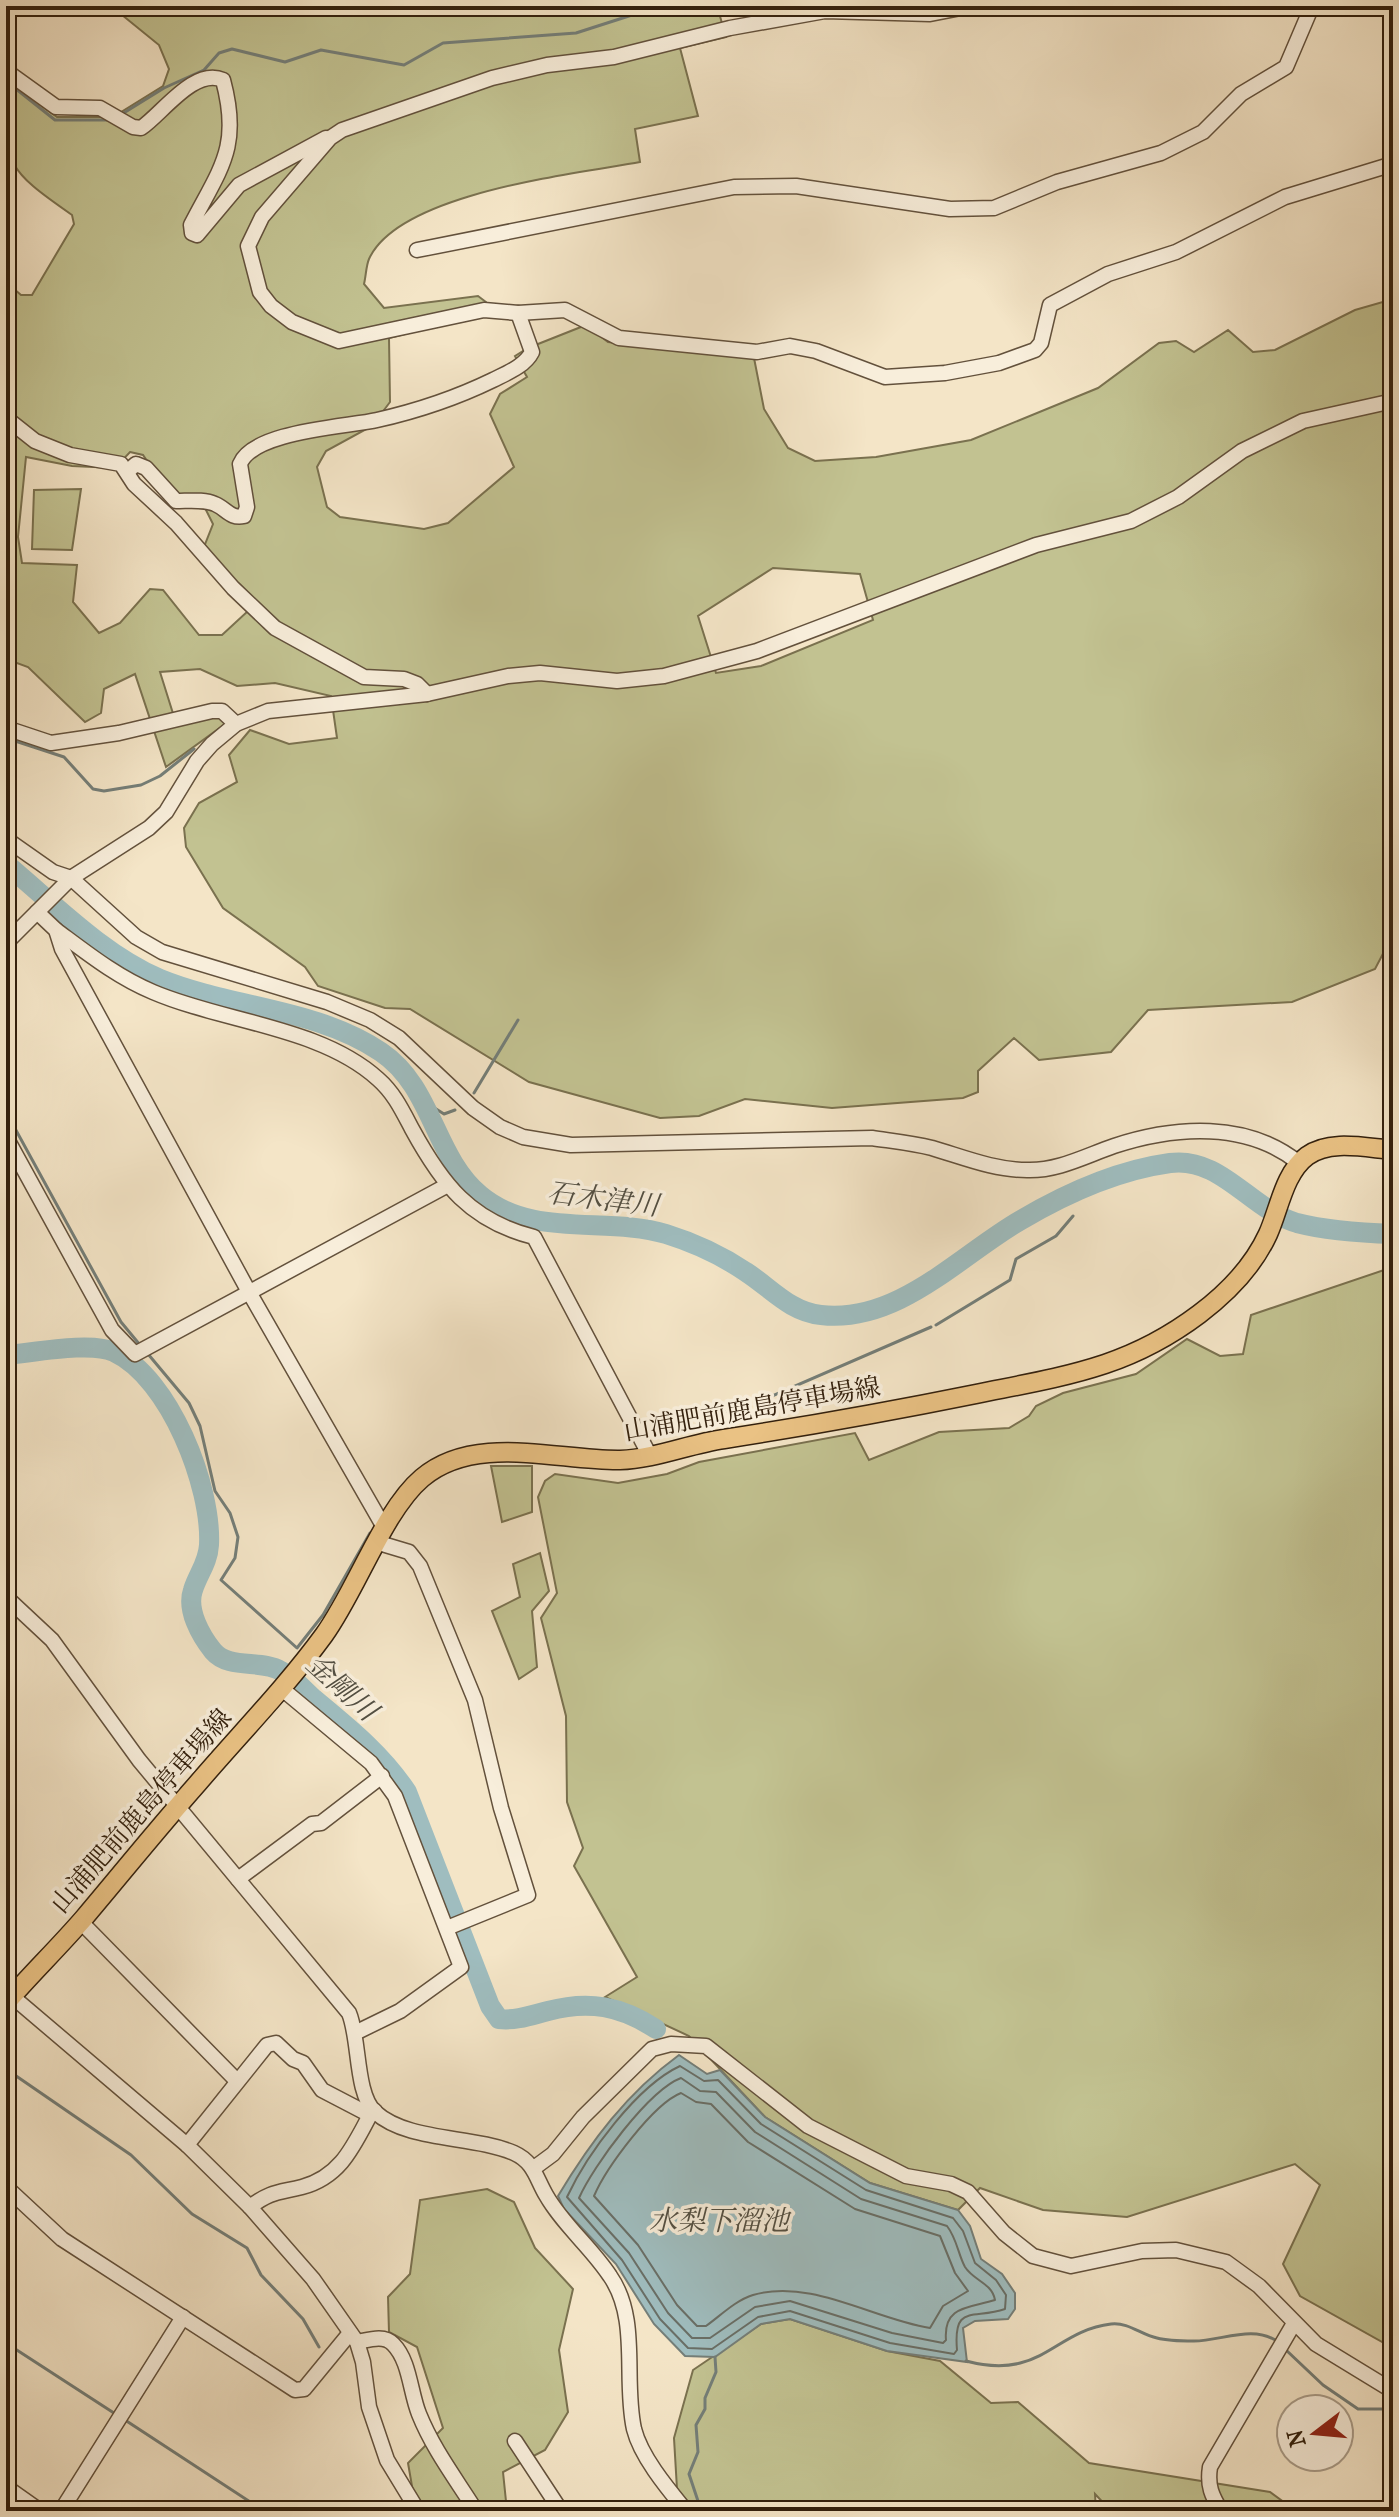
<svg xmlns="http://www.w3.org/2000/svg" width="1399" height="2517" font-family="'IM FELL French Canon','Noto Serif JP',serif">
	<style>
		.green { fill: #c2c291; stroke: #7a714f; stroke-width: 2; fill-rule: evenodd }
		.water { fill: #9fbdbf; stroke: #747e78; stroke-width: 2 }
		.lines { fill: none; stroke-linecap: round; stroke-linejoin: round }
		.shore { stroke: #696e66; stroke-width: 2 }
		.stream { stroke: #747e78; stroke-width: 3 }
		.river { stroke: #9fbdbf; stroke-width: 20 }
		.minor-casing { stroke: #63513c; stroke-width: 17 }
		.major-casing { stroke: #33200d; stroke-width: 21 }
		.minor { stroke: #f8eedb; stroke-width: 14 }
		.major { stroke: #eac284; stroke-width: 18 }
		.labels { text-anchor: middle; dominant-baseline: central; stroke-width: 7; stroke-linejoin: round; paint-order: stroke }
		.street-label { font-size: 26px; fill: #33200d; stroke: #f8eedb }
		.water-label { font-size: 28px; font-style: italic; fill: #534f42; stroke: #f8eedb }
	</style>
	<rect width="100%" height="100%" fill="#f4e5c7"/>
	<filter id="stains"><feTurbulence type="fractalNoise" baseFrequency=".0025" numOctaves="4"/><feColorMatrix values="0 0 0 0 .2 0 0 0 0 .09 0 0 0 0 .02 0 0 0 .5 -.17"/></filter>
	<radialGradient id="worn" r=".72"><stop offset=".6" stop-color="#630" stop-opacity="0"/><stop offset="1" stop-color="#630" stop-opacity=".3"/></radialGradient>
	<g class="green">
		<path d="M 111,6 L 717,6 L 726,37 L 680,48 L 698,116 L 635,129 L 640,162 C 574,174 399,193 369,259 C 366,266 366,276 364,284 L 384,308 L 478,296 L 486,302 L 489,313 L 389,338 L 390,402 L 372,426 L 326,451 L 317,467 L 327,507 L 340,517 L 424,529 L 448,523 L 514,467 L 490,414 L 500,394 L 527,377 L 515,356 L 528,348 L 586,325 L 608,342 L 754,358 L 764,409 L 788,448 L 815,461 L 876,457 L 971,440 L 1098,388 L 1159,343 L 1176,341 L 1194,352 L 1228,330 L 1253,352 L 1275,350 L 1355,310 L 1393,299 L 1393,945 L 1387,946 L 1375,969 L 1292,1002 L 1148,1010 L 1111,1052 L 1039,1060 L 1014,1038 L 978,1071 L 978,1092 L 963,1098 L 832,1108 L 745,1099 L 699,1116 L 660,1118 L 529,1082 L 410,1009 L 385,1008 L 318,986 L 305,967 L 223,908 L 186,847 L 184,828 L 199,803 L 237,782 L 229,755 L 250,730 L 289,744 L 337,738 L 331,696 L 275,683 L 237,686 L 200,669 L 160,672 L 176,723 L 216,713 L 225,724 L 166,767 L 135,674 L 104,689 L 101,713 L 85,722 L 28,667 L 6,659 L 6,282 L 21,295 L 32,295 L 74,224 L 72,215 C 0,165 6,164 6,79 L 57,117 L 113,117 L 163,86 L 169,69 L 159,45 ZM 130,452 L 143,455 L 176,504 L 204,506 L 213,524 L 200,557 L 248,611 L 222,635 L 199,635 L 163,590 L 150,589 L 120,623 L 99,633 L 73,602 L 77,565 L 22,563 L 18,537 L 26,457 L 72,466 L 115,468 ZM 773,568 L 860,574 L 873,620 L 761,666 L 716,673 L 698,616 Z"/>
		<path d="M 81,489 L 72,550 L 32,549 L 34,490 Z"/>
		<path d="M 1393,1267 L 1393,2348 L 1300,2296 L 1283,2264 L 1320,2185 L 1295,2164 L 1127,2217 L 1043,2210 L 980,2188 L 958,2210 L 870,2183 L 765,2117 L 689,2036 L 605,1997 L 637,1977 L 574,1866 L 583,1848 L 567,1802 L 566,1716 L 541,1618 L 557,1593 L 538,1497 L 545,1481 L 555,1474 L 618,1483 L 667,1474 L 699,1462 L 855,1433 L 869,1460 L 939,1432 L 1009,1428 L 1029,1416 L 1036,1406 L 1063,1393 L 1136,1374 L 1187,1339 L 1220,1356 L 1243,1354 L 1251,1315 Z"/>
		<path d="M 491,1466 L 532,1466 L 532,1512 L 502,1522 Z"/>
		<path d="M 540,1553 L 549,1591 L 532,1611 L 537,1667 L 519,1679 L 492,1611 L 520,1597 L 513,1564 Z"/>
		<path d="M 487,2189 L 514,2202 L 535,2248 L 573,2289 L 559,2350 L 568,2412 L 545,2450 L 503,2472 L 507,2511 L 427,2511 L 413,2492 L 408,2463 L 443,2428 L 417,2347 L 389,2332 L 388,2297 L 410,2274 L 420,2200 Z"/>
		<path d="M 790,2319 L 887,2351 L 940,2361 L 991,2403 L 1018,2402 L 1089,2463 L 1270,2492 L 1296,2511 L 1111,2511 L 1095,2494 L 1096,2511 L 695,2511 L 677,2489 L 674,2438 L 693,2370 L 761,2324 Z"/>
	</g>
	<path class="water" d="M 679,2055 L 707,2074 L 720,2070 L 765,2117 L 870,2183 L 958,2210 L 970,2226 L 981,2259 L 1002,2274 L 1015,2293 L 1015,2309 L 1008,2319 L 975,2321 L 963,2328 L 967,2362 L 887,2351 L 790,2319 L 761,2324 L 715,2357 L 685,2356 L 654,2324 L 616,2264 L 564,2209 L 558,2196 C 591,2141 627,2093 679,2055 Z"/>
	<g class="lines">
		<g class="shore">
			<path d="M 680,2066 L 704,2081 L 718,2080 L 761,2124 L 866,2190 L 953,2218 L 963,2231 L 975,2263 L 996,2280 L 1006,2295 L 1005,2309 C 973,2320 953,2303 957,2350 L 954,2354 L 890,2343 L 790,2311 L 758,2317 L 712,2349 L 688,2348 L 660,2319 L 622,2260 L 567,2197 C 587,2154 637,2086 680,2066 Z"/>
			<path d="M 681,2078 L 700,2091 L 716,2092 L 755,2132 L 861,2199 L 947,2226 C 957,2239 958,2254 965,2267 C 974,2281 992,2283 995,2300 C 970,2308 943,2305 946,2340 L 943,2343 L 892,2333 L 790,2301 L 755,2307 L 710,2338 L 692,2338 L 668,2313 L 629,2253 L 579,2198 C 593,2166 649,2090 681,2078 Z"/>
			<path d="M 681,2093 L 696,2102 L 711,2104 L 748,2142 L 855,2209 L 940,2236 L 955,2273 L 968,2291 L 943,2306 L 930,2328 C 873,2319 811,2278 753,2295 C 736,2300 720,2316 706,2326 L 697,2326 L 677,2305 L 638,2245 L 594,2196 C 606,2168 653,2104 681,2093 Z"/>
		</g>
		<g class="stream">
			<path d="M 772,6 L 789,6"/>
			<path d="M 6,81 L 55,120 L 109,120"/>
			<path d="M 122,114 L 164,88 L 204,70 L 219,53 L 232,49 L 285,62 L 321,50 L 404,65 L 443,43 L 576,33 L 660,6"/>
			<path d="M 6,738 L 64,757 L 93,789 L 104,791 L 141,785 L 160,776 L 194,749"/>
			<path d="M 474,1093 L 518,1020"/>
			<path d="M 425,1102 L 444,1114 L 455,1110"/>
			<path d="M 6,1112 L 121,1322 L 140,1345"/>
			<path d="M 936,1325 L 1010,1280 L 1016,1259 L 1056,1236 L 1073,1216"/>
			<path d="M 148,1354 L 189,1403 L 200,1426 L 215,1491 L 230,1513 L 238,1537 L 235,1558 L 221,1580 L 297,1648 L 323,1615 L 370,1533"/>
			<path d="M 756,1403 L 931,1327"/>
			<path d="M 653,1436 L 691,1420 L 747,1406"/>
			<path d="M 6,2069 L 131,2155 L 192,2214 L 247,2248 L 261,2275 L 303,2319 L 319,2347"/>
			<path d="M 6,2343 L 117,2415"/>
			<path d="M 1286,2350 L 1323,2385 L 1358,2409 L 1393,2409"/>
			<path d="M 966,2361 C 1042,2381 1053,2331 1111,2324 C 1129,2322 1141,2335 1157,2338 C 1168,2341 1183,2341 1194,2341 C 1222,2341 1253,2324 1278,2342"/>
			<path d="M 125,2420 L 264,2511"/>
			<path d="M 710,2511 L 699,2504 L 689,2474 L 698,2452 L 696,2425 L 705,2409 L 705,2398 L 716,2372 L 715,2357"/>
		</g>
		<g class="river">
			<path d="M 6,864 C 54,904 102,954 160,979 C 231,1008 316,1008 381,1052 C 433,1087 434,1157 480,1195 C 532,1239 607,1216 666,1234 C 695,1243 721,1255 746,1272 C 771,1288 790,1312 821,1315 C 898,1324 960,1255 1021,1220 C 1065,1194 1119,1170 1170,1163 C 1221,1156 1251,1210 1297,1223 C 1328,1231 1362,1233 1393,1234"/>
			<path d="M 6,1355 C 32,1353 91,1341 114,1352 C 170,1378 212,1487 209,1545 C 208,1563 198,1574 193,1590 C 186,1610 201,1636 213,1651 C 229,1670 261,1659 281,1671 C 293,1677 303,1689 313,1698 C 348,1727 382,1754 407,1792 L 490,2006 L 499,2019 C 516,2021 532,2015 548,2011 C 589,2000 621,2006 656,2029"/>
		</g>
		<defs>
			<g id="minor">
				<path d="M 971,6 L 930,14 L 825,11 L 730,28 L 614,57 L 547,65 L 492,78 L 342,130 L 330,138 L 262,217 L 248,246 L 260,292 L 271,306 L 292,322 L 339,341 L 484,310 L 518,313 L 565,310 L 619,338 L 757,352 L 790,346 L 816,351 L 885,377 L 945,373 L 999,363 L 1035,350 L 1041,343 L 1050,305 L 1108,274 L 1176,252 L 1285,197 L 1393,164"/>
				<path d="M 6,71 L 56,107 L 100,108 L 133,127 L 141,128 C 162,114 194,67 223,80 C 241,147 221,167 191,225 L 192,233 L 197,235 L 239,185 L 326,138"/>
				<path d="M 417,250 L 734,187 L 796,186 L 950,209 L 994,208 L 1057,182 L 1161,153 L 1203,132 L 1241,94 L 1286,67 L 1312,6"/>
				<path d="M 6,418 L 35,441 L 70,455 L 121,464 L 134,484 L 176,523 L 233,588 L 275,628 L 364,677 L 404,679 L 417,684 L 427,694"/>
				<path d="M 128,471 L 136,464 L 146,468 L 176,501 C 189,501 204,499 215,504 C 227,509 230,519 244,516 L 247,507 L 240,464 C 253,431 346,427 377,420 C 417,411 456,398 493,380 C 507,373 525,366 532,352 L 518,313"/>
				<path d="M 6,728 L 51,743 L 119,733 L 212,711 L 222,711 L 236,724"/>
				<path d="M 6,839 L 53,872 L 71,878 L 136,937 L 162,952 L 327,1002 L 370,1020 L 399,1038 L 473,1108 L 500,1127 L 523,1137 L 571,1145 L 872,1138 C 892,1141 912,1143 932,1148 C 963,1157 994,1170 1027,1170 C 1058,1171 1085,1156 1114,1146 C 1175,1126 1247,1121 1299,1163"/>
				<path d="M 37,912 L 56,930 L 62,949 L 249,1292 L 385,1529"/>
				<path d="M 56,930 C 87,953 117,977 153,992 C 223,1022 321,1027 378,1079 C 394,1093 402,1110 412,1129 C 442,1184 470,1221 534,1237 L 650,1456"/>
				<path d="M 6,943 L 71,878 L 149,828 L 166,812 L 197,761 L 212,744 L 236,724 L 268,711 L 427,694 L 508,676 L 540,673 L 617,681 L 664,676 L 757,651 L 1036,545 L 1131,521 L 1178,497 L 1242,451 L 1303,421 L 1393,401"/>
				<path d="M 6,1137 L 112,1330 L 135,1354 L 446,1186"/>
				<path d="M 379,1543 L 409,1552 L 420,1566 L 475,1700 L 501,1808 L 528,1895 L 447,1928"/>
				<path d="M 6,1597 L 52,1640 L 139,1760 L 349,2013 C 360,2039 355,2093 375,2112 C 408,2142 472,2135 514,2153 C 534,2162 536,2178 546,2195 C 563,2225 591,2247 610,2276 C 640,2319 623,2379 634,2429 C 641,2457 668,2489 686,2511"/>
				<path d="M 281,1688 L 371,1763 L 395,1796 L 461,1967 L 400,2011 L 357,2032"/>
				<path d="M 238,1879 L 312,1824 L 321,1823 L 382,1776"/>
				<path d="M 81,1922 L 236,2080"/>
				<path d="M 7,1992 L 187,2145 L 250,2207 L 313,2279 L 357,2342 L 363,2362 L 369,2407 L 387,2460 L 418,2511"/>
				<path d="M 187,2145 L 267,2045 L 276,2043 L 293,2059 L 303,2063 L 322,2090 L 370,2115 L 375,2111"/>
				<path d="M 534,2168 L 553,2154 L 583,2117 L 652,2049 L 671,2044 L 706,2046 L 808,2126 L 906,2176 L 951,2184 L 968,2192 L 1004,2233 L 1033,2256 L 1071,2266 L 1142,2251 L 1176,2250 L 1226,2262 L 1259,2286 L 1316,2344 L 1393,2391"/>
				<path d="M 6,2187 L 62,2239 L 295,2390 L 304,2389 L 350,2333"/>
				<path d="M 250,2207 C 271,2191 278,2193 302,2187 C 340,2177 353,2147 370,2115"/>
				<path d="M 357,2342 C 368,2340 384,2334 393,2344 C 410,2361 410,2392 419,2414 C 433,2449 456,2479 476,2511"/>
				<path d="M 515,2441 L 561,2511"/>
				<path d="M 6,2487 L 40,2511"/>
				<path d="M 61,2511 L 183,2317"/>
				<path d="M 1221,2511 C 1212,2496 1207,2486 1210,2467 L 1293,2325"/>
			</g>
			<path id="major" d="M 6,2003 C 31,1974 59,1947 84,1918 C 122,1873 159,1827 198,1783 C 240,1734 286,1687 324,1635 C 356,1591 384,1510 422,1478 C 475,1433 558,1461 620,1460 C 655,1459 689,1444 724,1439 C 808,1426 892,1411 976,1394 C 1020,1385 1063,1378 1105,1364 C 1167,1343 1240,1295 1268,1234 C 1279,1210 1284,1173 1307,1156 C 1330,1139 1366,1148 1393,1150"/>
		</defs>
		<use href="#minor" class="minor-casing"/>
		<use href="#major" class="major-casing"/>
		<use href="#minor" class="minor"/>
		<use href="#major" class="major"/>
	</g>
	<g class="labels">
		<g class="street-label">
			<text transform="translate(752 1409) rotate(-10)">山浦肥前鹿島停車場線</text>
			<text transform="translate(141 1811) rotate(-49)">山浦肥前鹿島停車場線</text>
		</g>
		<g class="water-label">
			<text transform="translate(603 1199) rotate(7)">石木津川</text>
			<text transform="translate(342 1687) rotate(42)">金剛川</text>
			<text x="719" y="2220">水梨下溜池</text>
		</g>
	</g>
	<rect width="1399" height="2517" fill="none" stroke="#f4e5c7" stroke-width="32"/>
	<rect x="8" y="8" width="1383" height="2501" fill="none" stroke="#33200d" stroke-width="4"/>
	<rect x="16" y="16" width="1367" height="2485" fill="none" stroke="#33200d" stroke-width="2"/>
	<g transform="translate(1315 2433) rotate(254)"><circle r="38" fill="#f8eedb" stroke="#a99c89" stroke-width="2"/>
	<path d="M0-6L14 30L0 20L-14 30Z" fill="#8f2418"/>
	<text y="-12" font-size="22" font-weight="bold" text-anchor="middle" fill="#33200d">N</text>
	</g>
	<rect width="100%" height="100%" filter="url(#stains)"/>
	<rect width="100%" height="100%" fill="url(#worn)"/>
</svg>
